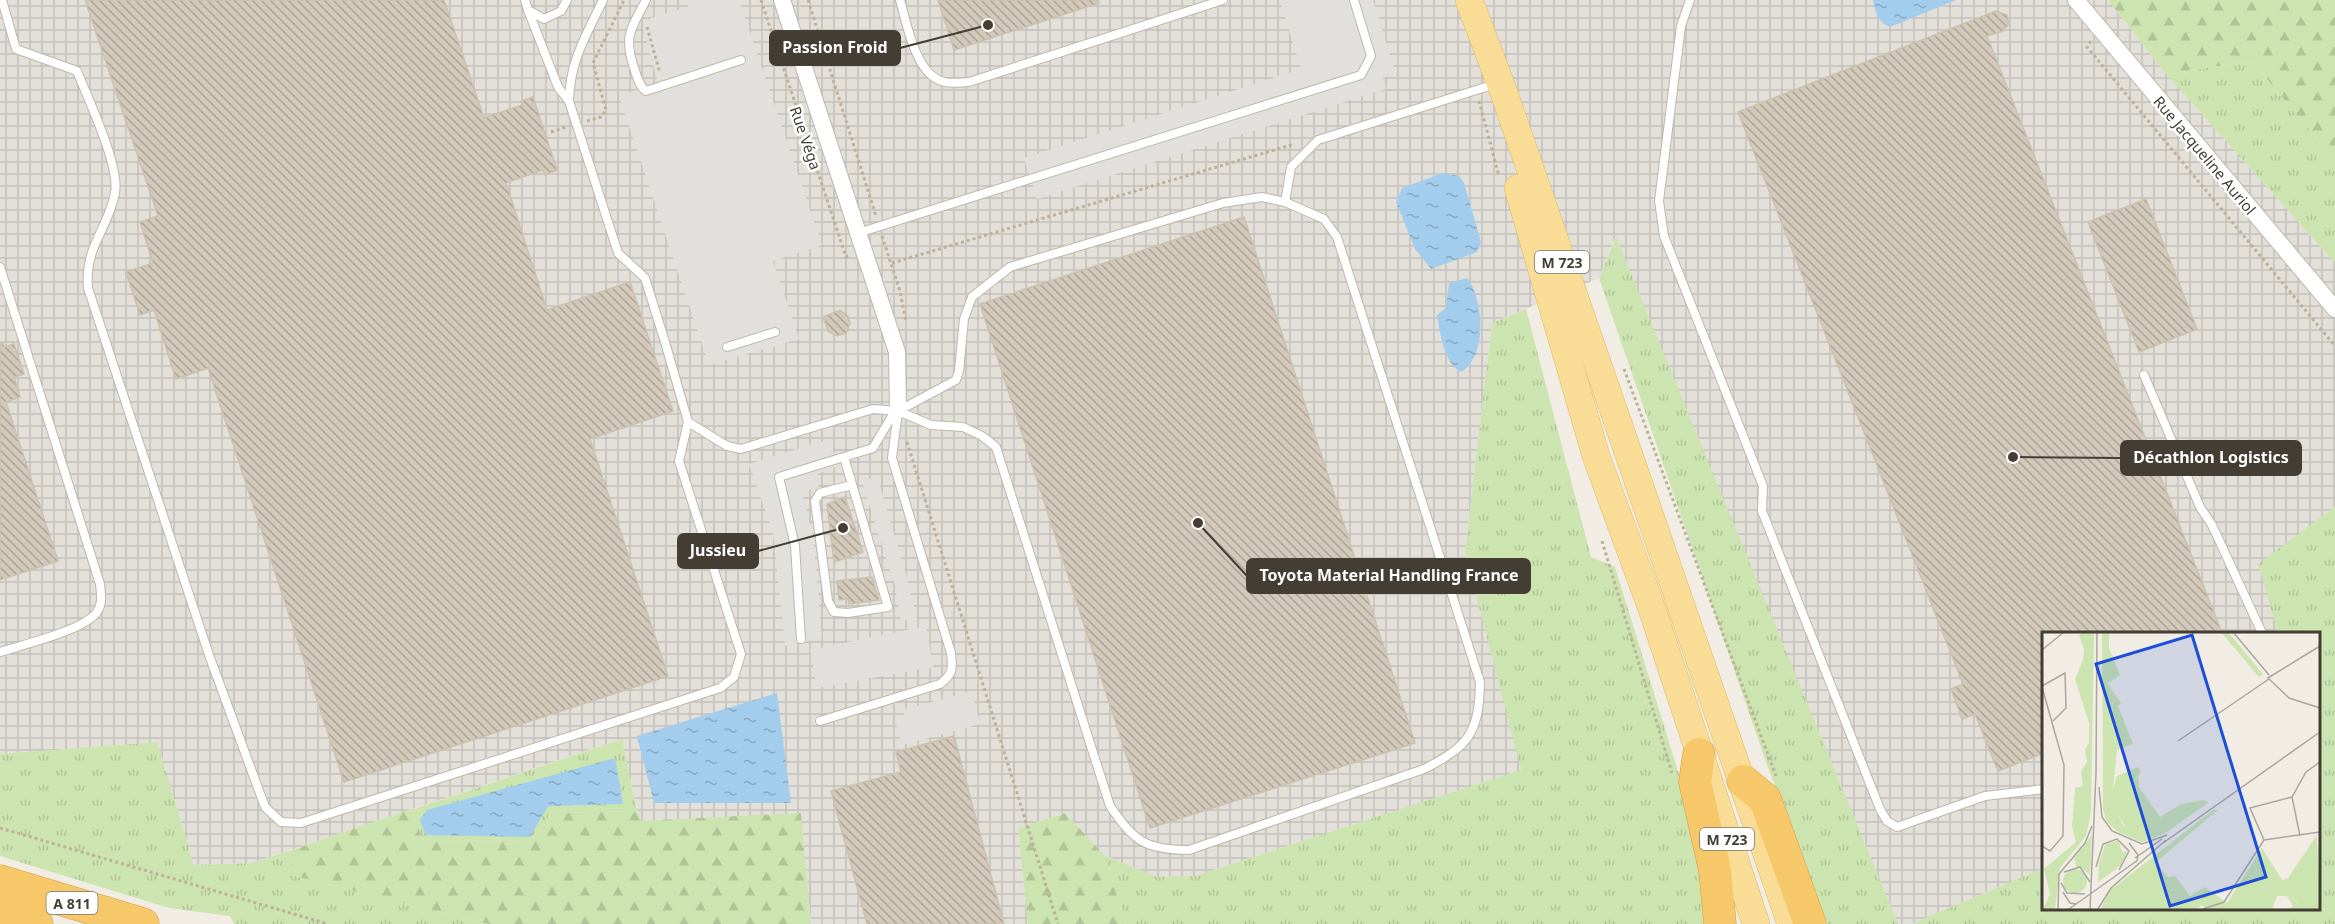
<svg xmlns="http://www.w3.org/2000/svg" width="2335" height="924" font-family="'Noto Sans',sans-serif">
	<style>
		.industrial { fill: url(#industrial-grid) }
		.grass { fill: url(#grass-tufts) }
		.forest { fill: url(#forest-firs) }
		.parking { fill: #e2e0dc }
		.water { fill: url(#water-ripples) }
		.building { fill: url(#building-back-hatch); stroke: #ccc1ae; stroke-width: 1.5 }
		.lines { fill: none; stroke-linecap: round; stroke-linejoin: round }
		.service-casing { stroke: #bfb8aa; stroke-width: 10 }
		.minor-casing { stroke: #bfb8aa; stroke-width: 18 }
		.primary-casing { stroke: #ddba67; stroke-width: 28 }
		.motorway-casing { stroke: #d59d3b; stroke-width: 33 }
		.path { stroke: #bdb199; stroke-width: 3; stroke-dasharray: 3 3; stroke-linecap: butt }
		.service { stroke: #fff; stroke-width: 8 }
		.minor { stroke: #fff; stroke-width: 16 }
		.primary { stroke: #f9dd96; stroke-width: 27 }
		.motorway { stroke: #f6c86a; stroke-width: 32 }
		.labels { text-anchor: middle; dominant-baseline: central; stroke-width: 5; stroke-linejoin: round; paint-order: stroke }
		.shield { fill: #fff; stroke: #7b7771; stroke-width: 1.5 }
		.shield-label { font-size: 14px; font-weight: bold; fill: #433d34 }
		.street-label { font-size: 15px; fill: #433d34; stroke: #fff }
		.inset-road { fill: none; stroke: #aba79e; stroke-width: 1.5 }
		.view { fill: #1d4ed8; fill-opacity: 0.15; stroke: #1d4ed8; stroke-width: 3 }
		.inset-edge { fill: none; stroke: #433d34; stroke-width: 3 }
		.leader { fill: none; stroke: #433d34; stroke-width: 2 }
		.callout-dot { fill: #433d34; stroke: #fff; stroke-width: 2 }
		.callout { fill: #433d34; stroke: #433d34; stroke-width: 2 }
		.callout-label { font-size: 16px; text-anchor: middle; font-weight: bold; fill: #fff }
	</style>
	<defs>
		<pattern id="industrial-grid" width="8" height="8" patternUnits="userSpaceOnUse" patternTransform="scale(1.5)"><rect width="8" height="8" fill="#e3dfd9"/><path d="M0 4h8M4 0v8" fill="none" stroke="#c4c0bb"/></pattern>
		<pattern id="grass-tufts" width="24" height="20" patternUnits="userSpaceOnUse" patternTransform="scale(1.5)"><rect width="24" height="20" fill="#cce4af"/><path d="M3 7l-1-3M5 7V3M7 7l1-3M15 17l-1-3M17 17v-4M19 17l1-3" fill="none" stroke="#b0c497"/></pattern>
		<pattern id="forest-firs" width="22" height="20" patternUnits="userSpaceOnUse" patternTransform="scale(1.5)"><rect width="22" height="20" fill="#cce4af"/><path d="M5 1l3.5 6h-7zM16 11l3.5 6h-7z" fill="#b0c497"/></pattern>
		<pattern id="water-ripples" width="26" height="14" patternUnits="userSpaceOnUse" patternTransform="scale(1.5)"><rect width="26" height="14" fill="#a3cdec"/><path d="M2 4q2-2 4 0t4 0M15 11q2-2 4 0t4 0" fill="none" stroke="#86a8c0"/></pattern>
		<pattern id="building-back-hatch" width="6" height="6" patternUnits="userSpaceOnUse" patternTransform="scale(1.5)"><rect width="6" height="6" fill="#d2c9ba"/><path d="M-1 5l2 2M0 0l6 6M5-1l2 2" fill="none" stroke="#aca498"/></pattern>
	</defs>
	<rect width="100%" height="100%" fill="#f1ede4"/>
	<path class="industrial" d="M 0,0 L 2108,0 L 2166,74 L 2335,263 L 2335,507 L 2259,564 L 2278,633 L 2044,633 L 2044,868 L 1911,924 L 1898,924 L 1615,238 L 1599,278 L 1492,323 L 1465,552 L 1522,770 L 1195,876 L 1157,877 L 1104,855 L 1064,813 L 1018,829 L 1028,924 L 811,924 L 801,813 L 640,822 L 621,739 L 252,863 L 194,865 L 157,743 L 0,754 Z"/>
	<g class="grass">
		<path d="M 2252,61 L 2335,161 L 2335,263 L 2166,74 Z"/>
		<path d="M 1616,237 L 1898,924 L 1827,924 L 1766,762 L 1599,278 Z"/>
		<path d="M 1526,309 L 1591,557 L 1615,567 L 1681,781 L 1701,861 L 1703,924 L 1126,924 L 1104,855 L 1157,877 L 1195,876 L 1521,770 L 1465,552 L 1492,323 Z"/>
		<path d="M 2335,507 L 2335,924 L 1911,924 L 2044,868 L 2044,908 L 2318,908 L 2318,633 L 2278,633 L 2258,564 Z"/>
		<path d="M 622,739 L 637,811 L 551,813 L 531,841 L 423,840 L 411,810 Z"/>
		<path d="M 157,742 L 194,865 L 252,863 L 289,851 L 296,876 L 488,924 L 234,924 L 230,916 L 169,908 L 0,856 L 0,754 Z"/>
	</g>
	<g class="forest">
		<path d="M 2108,0 L 2335,0 L 2335,161 L 2252,61 L 2166,74 Z"/>
		<path d="M 411,809 L 423,840 L 531,841 L 551,813 L 637,811 L 641,821 L 801,813 L 811,924 L 488,924 L 295,876 L 289,851 Z"/>
		<path d="M 1065,813 L 1104,855 L 1126,924 L 1028,924 L 1018,828 Z"/>
	</g>
	<g class="parking">
		<path d="M 687,0 L 739,0 L 822,245 L 773,261 L 799,339 L 709,365 L 619,96 L 658,83 L 643,28 L 651,18 L 688,7 Z"/>
		<path d="M 1280,0 L 1373,0 L 1396,74 L 1383,78 L 1386,89 L 1037,199 L 1024,158 L 1301,69 Z"/>
		<path d="M 830,439 L 837,466 L 817,474 L 819,486 L 802,493 L 813,534 L 822,638 L 785,646 L 773,533 L 749,464 Z"/>
		<path d="M 877,476 L 906,574 L 917,619 L 901,621 L 895,586 L 862,482 Z"/>
		<path d="M 926,626 L 933,667 L 817,688 L 810,650 Z"/>
		<path d="M 972,691 L 980,724 L 902,745 L 895,721 L 905,718 L 903,710 Z"/>
	</g>
	<g class="water">
		<path d="M 1873,0 L 1956,0 L 1890,27 C 1878,23 1875,11 1873,0 Z"/>
		<path d="M 1443,173 L 1459,176 L 1464,183 L 1481,242 L 1477,252 L 1431,269 L 1415,249 L 1396,202 L 1402,188 Z"/>
		<path d="M 1467,278 C 1484,299 1488,357 1461,372 C 1444,363 1440,333 1437,315 L 1446,308 L 1449,283 Z"/>
		<path d="M 777,693 L 791,803 L 654,803 L 637,736 Z"/>
		<path d="M 615,758 L 623,804 L 548,806 L 530,837 L 426,835 L 420,820 L 427,810 Z"/>
	</g>
	<g class="building">
		<path d="M 85,0 L 444,0 L 484,118 L 522,105 L 521,101 L 533,97 L 557,170 L 545,175 L 543,170 L 506,183 L 547,310 L 630,282 L 673,411 L 590,439 L 668,676 L 344,782 L 208,368 L 176,379 L 154,310 L 140,315 L 126,272 L 153,263 L 140,222 L 158,216 Z"/>
		<path d="M 938,0 L 1098,0 L 1099,3 L 954,50 Z"/>
		<path d="M 1996,11 L 2007,15 L 2009,24 L 2003,31 L 1987,36 L 2222,633 L 2044,633 L 2044,753 L 1998,771 L 1975,714 L 1962,719 L 1951,689 L 1963,684 L 1738,112 Z"/>
		<path d="M 2146,199 L 2197,329 L 2139,352 L 2088,222 Z"/>
		<path d="M 1244,217 L 1415,743 L 1150,828 L 980,304 Z"/>
		<path d="M 840,310 L 848,316 L 850,324 L 846,333 L 837,336 L 828,331 L 823,317 Z"/>
		<path d="M 3,343 L 4,347 L 14,344 L 24,374 L 14,377 L 20,397 L 6,402 L 58,561 L 0,580 L 0,344 Z"/>
		<path d="M 845,497 L 863,552 L 834,562 L 827,504 Z"/>
		<path d="M 872,577 L 879,600 L 849,604 L 848,599 L 839,600 L 837,581 Z"/>
		<path d="M 954,736 L 1004,924 L 867,924 L 831,791 L 901,772 L 896,752 Z"/>
	</g>
	<g class="lines">
		<defs>
			<g id="service">
				<path d="M 2,0 L 16,49 L 77,71 C 88,99 120,165 115,193 C 108,230 84,247 88,288 L 209,655 L 265,807 L 281,822 L 301,823 L 720,688 L 734,677 L 741,654 L 679,461 L 688,422 L 665,342 L 645,278 L 618,253 L 569,101 C 570,60 586,36 603,0"/>
				<path d="M 525,0 L 528,10 L 544,19 L 561,11 L 567,0"/>
				<path d="M 646,0 C 630,31 623,36 635,71 C 638,79 639,86 646,91 L 741,60"/>
				<path d="M 900,0 C 907,24 916,77 945,82 C 952,84 962,82 969,82 L 1223,0"/>
				<path d="M 1690,0 L 1681,26 L 1659,201 L 1664,236 L 1763,486 L 1762,511 L 1880,809 L 1887,821 L 1897,827 L 1985,796 L 2044,789"/>
				<path d="M 528,10 L 558,87 L 569,101"/>
				<path d="M 1285,202 L 1291,167 L 1318,140 L 1489,86"/>
				<path d="M 858,233 L 1361,75 L 1371,56 L 1354,0"/>
				<path d="M 0,267 L 100,584 C 101,595 103,603 97,612 C 85,630 22,645 0,652"/>
				<path d="M 727,347 L 775,332"/>
				<path d="M 2144,375 L 2200,507 L 2212,525 L 2262,633"/>
				<path d="M 688,422 L 727,446 L 741,449 L 873,409 L 898,411 L 931,425 L 963,427 L 982,436 L 996,447 L 1110,806 C 1134,841 1145,850 1189,850 L 1424,769 C 1469,746 1479,733 1480,682 L 1337,237 L 1324,219 L 1285,202 L 1262,197 L 1223,203 L 1010,267 L 972,297 L 964,319 L 959,371 L 956,380 L 898,411"/>
				<path d="M 844,457 L 888,607 L 848,613 L 834,612 L 828,601 L 815,501 L 820,493 L 852,485"/>
				<path d="M 801,639 L 795,546 L 779,477 L 873,448 L 895,411"/>
				<path d="M 820,721 L 940,684 C 953,674 953,669 951,653 L 892,458 L 898,411"/>
			</g>
			<g id="minor">
				<path d="M 782,0 L 897,352 L 898,411"/>
				<path d="M 2076,0 L 2335,309"/>
			</g>
			<g id="primary">
				<path d="M 1469,0 L 1504,93 L 1791,924"/>
				<path d="M 1518,188 L 1596,456 L 1653,612 L 1756,924"/>
			</g>
			<g id="motorway">
				<path d="M 1699,754 L 1695,782 L 1715,870 L 1720,924"/>
				<path d="M 1743,781 L 1765,799 L 1810,924"/>
				<path d="M 0,881 L 143,924"/>
				<path d="M 0,913 L 37,924"/>
			</g>
		</defs>
		<use href="#service" class="service-casing"/>
		<use href="#minor" class="minor-casing"/>
		<use href="#primary" class="primary-casing"/>
		<use href="#motorway" class="motorway-casing"/>
		<g class="path">
			<path d="M 761,0 L 846,257 L 849,256"/>
			<path d="M 808,0 L 876,216"/>
			<path d="M 647,27 L 660,73"/>
			<path d="M 2091,41 L 2087,47 L 2335,346"/>
			<path d="M 1479,101 L 1499,176"/>
			<path d="M 587,121 L 601,117 L 606,110 L 593,63 L 624,0"/>
			<path d="M 551,132 L 566,127"/>
			<path d="M 882,236 L 900,291 L 906,322"/>
			<path d="M 892,263 L 1291,145 L 1295,146"/>
			<path d="M 1624,369 L 1776,776"/>
			<path d="M 907,442 L 1058,924"/>
			<path d="M 1602,541 L 1672,773"/>
			<path d="M 0,828 L 328,924"/>
		</g>
		<use href="#service" class="service"/>
		<use href="#minor" class="minor"/>
		<use href="#primary" class="primary"/>
		<use href="#motorway" class="motorway"/>
	</g>
	<g class="labels">
		<g class="shield">
			<rect x="1535" y="251" width="54" height="22" rx="4.5"/>
			<rect x="1700" y="828" width="54" height="22" rx="4.5"/>
			<rect x="46.5" y="892" width="51" height="22" rx="4.5"/>
		</g>
		<g class="shield-label">
			<text x="1562" y="262">M 723</text>
			<text x="1727" y="839">M 723</text>
			<text x="72" y="903">A 811</text>
		</g>
		<g class="street-label">
			<text transform="translate(806 138) rotate(71)">Rue Véga</text>
			<text transform="translate(2205 155) rotate(50)">Rue Jacqueline Auriol</text>
		</g>
	</g>
	<g transform="translate(2042 632)">
		<rect width="278" height="278" fill="#f1ede4"/>
		<path d="M 60,0 L 67,0 L 67,16 L 78,43 L 66,51 L 71,60 L 70,91 L 75,118 L 71,157 L 66,145 L 61,145 ZM 96,145 L 97,155 L 118,185 L 139,172 L 163,168 L 166,171 L 122,202 L 100,210 L 76,200 L 88,201 L 75,181 L 77,165 ZM 171,178 L 176,178 L 114,230 L 126,245 L 133,244 L 148,264 L 163,255 L 185,271 L 211,230 L 215,238 L 192,272 L 186,277 L 165,277 L 160,273 L 155,277 L 82,277 L 67,259 ZM 76,209 L 81,221 L 85,218 L 82,230 L 74,237 L 66,231 L 57,232 L 63,212 ZM21 249a12 12 0 1 1 24 0a12 12 0 1 1-24 0ZM 246,246 L 254,262 L 277,251 L 277,277 L 247,277 L 255,271 L 239,249 Z" fill="#cce4af"/>
		<path d="M 41,0 L 52,0 L 49,180 L 44,204 L 18,236 L 13,277 L 1,277 L 8,262 L 2,237 L 34,210 L 30,194 L 33,156 L 41,154 L 39,139 L 45,130 L 43,117 L 47,112 L 47,91 L 33,47 L 41,28 L 42,17 L 37,3 ZM 179,0 L 186,0 L 221,42 L 217,45 ZM 71,60 L 79,71 L 76,74 L 91,112 L 75,118 L 70,91 ZM 96,135 L 99,139 L 96,145 L 77,165 L 75,181 L 81,193 L 95,201 L 93,204 L 76,200 L 65,190 L 61,177 L 61,145 L 66,145 L 71,157 L 75,144 ZM 50,203 L 48,242 L 34,234 L 32,226 ZM 275,203 L 277,251 L 254,262 L 246,246 ZM 220,216 L 255,272 L 251,274 L 245,264 L 235,264 L 230,277 L 186,277 L 215,239 L 211,230 ZM 63,228 L 74,237 L 56,250 L 57,232 ZM 67,259 L 72,262 L 82,277 L 59,277 Z" fill="#cce4af"/>
		<path class="inset-road" d="M 191,0 L 227,43M 278,14 L 226,46 L 247,66 L 278,76M 0,18 L 22,0M 0,54 L 23,41 L 24,76 L 11,89M 0,55 L 22,133 L 21,204 L 8,219 L 0,214M 136,109 L 227,47M 57,155 L 60,185 L 70,199 L 100,212 L 125,203M 250,165 L 258,204M 222,208 L 208,176 L 250,165 L 264,140 L 278,130M 222,208 L 278,200M 87,211 L 96,223 L 95,229M 121,211 L 278,100M 93,226 L 120,207M 54,235 L 61,212 L 75,207 L 87,219 L 77,238M 22,240 L 38,235 L 48,250M 19,251 L 25,261 L 43,262M 21,260 L 28,271 L 34,272M 16,277 L 17,242 L 43,211 L 50,194M 27,277 L 96,228M 48,277 L 54,141 L 55,0M 56,277 L 69,256 L 124,208M 161,277 L 182,270 L 222,208"/>
		<path class="view" d="M 150,3 L 224,245 L 128,274 L 54,32 Z"/>
		<rect width="278" height="278" class="inset-edge"/>
	</g>
	<path class="leader" d="M988 25L900 48M2013 457L2121 458M843 528L758 551M1198 523L1247 576"/>
	<g class="callout-dot">
		<circle cx="988" cy="25" r="6"/>
		<circle cx="2013" cy="457" r="6"/>
		<circle cx="843" cy="528" r="6"/>
		<circle cx="1198" cy="523" r="6"/>
	</g>
	<g class="callout">
		<rect x="770" y="31" width="130" height="34" rx="6"/>
		<rect x="2121" y="441" width="180" height="34" rx="6"/>
		<rect x="678" y="534" width="80" height="34" rx="6"/>
		<rect x="1247" y="559" width="283" height="34" rx="6"/>
	</g>
	<g class="callout-label">
		<text x="835" y="53">Passion Froid</text>
		<text x="2211" y="463">Décathlon Logistics</text>
		<text x="718" y="556">Jussieu</text>
		<text x="1389" y="581">Toyota Material Handling France</text>
	</g>
</svg>
